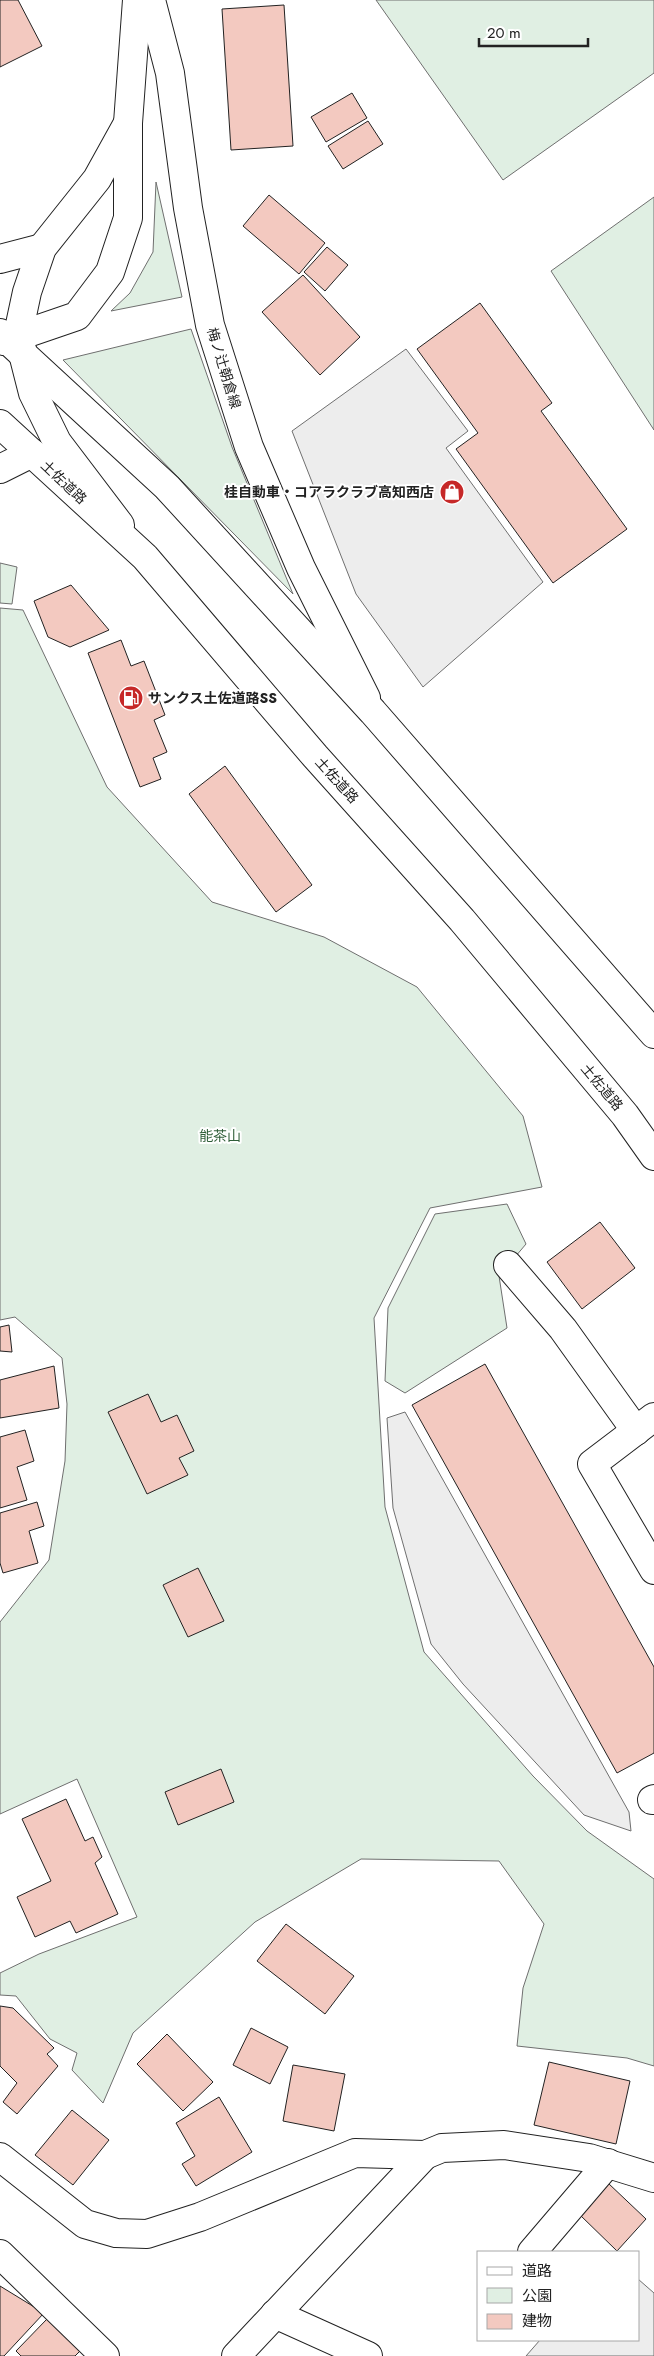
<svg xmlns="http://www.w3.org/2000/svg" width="654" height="2356" font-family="Jost,'Noto Sans JP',sans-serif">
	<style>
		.green { fill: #e0efe3; stroke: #6f6f6f }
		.parking { fill: #ededed; stroke: #6f6f6f }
		.building { fill: #f3c9c0; stroke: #222 }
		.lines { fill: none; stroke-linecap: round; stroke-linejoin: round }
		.street-casing { stroke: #222; stroke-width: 30 }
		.secondary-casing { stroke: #222; stroke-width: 30 }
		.highway-casing { stroke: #222; stroke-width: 30 }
		.street { stroke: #fff; stroke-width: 28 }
		.secondary { stroke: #fff; stroke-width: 28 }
		.highway { stroke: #fff; stroke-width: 28 }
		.labels { text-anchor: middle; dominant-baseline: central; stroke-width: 4; stroke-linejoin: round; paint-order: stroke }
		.street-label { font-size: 14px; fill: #222; stroke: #fff }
		.poi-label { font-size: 14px; font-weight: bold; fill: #222; stroke: #fff; text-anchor: end }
		.park-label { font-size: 14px; fill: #2f5e38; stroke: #fff }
	</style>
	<rect width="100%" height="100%" fill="#fff"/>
	<g class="green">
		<path d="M 376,0 L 654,0 L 654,73 L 503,180 Z"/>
		<path d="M 156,182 L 182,297 L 111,311 L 130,293 L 153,252 Z"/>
		<path d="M 654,197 L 654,430 L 551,271 Z"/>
		<path d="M 191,329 L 232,447 L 293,594 L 63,360 Z"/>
		<path d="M 0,563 L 17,567 L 12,604 L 0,603 Z"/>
		<path d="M 0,608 L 23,610 L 107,787 L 212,902 L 324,937 L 417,987 L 523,1116 L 542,1187 L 430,1208 L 374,1318 L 385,1507 L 424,1652 L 533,1776 L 587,1831 L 654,1879 L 654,2066 L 627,2058 L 517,2046 L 523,1988 L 544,1924 L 499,1861 L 361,1859 L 255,1922 L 133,2033 L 103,2103 L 72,2070 L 77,2053 L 50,2039 L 16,1996 L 0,1995 L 0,1973 L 39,1954 L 137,1917 L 77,1779 L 0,1814 L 0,1622 L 49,1560 L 65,1461 L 67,1404 L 62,1358 L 15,1317 L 0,1320 Z"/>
		<path d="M 507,1204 L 526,1244 L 499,1276 L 507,1328 L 405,1393 L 385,1381 L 388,1308 L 435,1214 Z"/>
	</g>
	<g class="parking">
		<path d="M 406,349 L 468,431 L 446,448 L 543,582 L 423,687 L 356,594 L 292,431 Z"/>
		<path d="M 405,1412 L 629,1812 L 631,1831 L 584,1815 L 463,1684 L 431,1644 L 393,1508 L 387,1418 Z"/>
		<path d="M 638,2279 L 654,2293 L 654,2356 L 526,2356 L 540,2340 L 638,2340 Z"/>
	</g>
	<g class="building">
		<path d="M 0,0 L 18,0 L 42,46 L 0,67 Z"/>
		<path d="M 284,5 L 293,146 L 231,150 L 222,9 Z"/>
		<path d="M 352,93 L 367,118 L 326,142 L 311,117 Z"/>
		<path d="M 368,121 L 383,144 L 343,169 L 328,146 Z"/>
		<path d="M 269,195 L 325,243 L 299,274 L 243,226 Z"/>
		<path d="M 327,247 L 348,265 L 325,291 L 304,272 Z"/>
		<path d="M 303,275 L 360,337 L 320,375 L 262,312 Z"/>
		<path d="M 480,303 L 552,403 L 541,411 L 627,529 L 553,583 L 456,449 L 478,433 L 417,349 Z"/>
		<path d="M 71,585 L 109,630 L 70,647 L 48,637 L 34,601 Z"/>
		<path d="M 121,640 L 131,666 L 144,661 L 165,715 L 154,720 L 167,752 L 153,758 L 161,779 L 140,787 L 88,653 Z"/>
		<path d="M 225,766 L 312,885 L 276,912 L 189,794 Z"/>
		<path d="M 600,1222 L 635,1268 L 582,1309 L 547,1262 Z"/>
		<path d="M 9,1325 L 12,1352 L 0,1351 L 0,1327 Z"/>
		<path d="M 485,1364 L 654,1667 L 654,1753 L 617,1773 L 412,1405 Z"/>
		<path d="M 54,1366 L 59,1408 L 0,1418 L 0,1380 Z"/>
		<path d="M 148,1394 L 161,1422 L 177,1415 L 194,1451 L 179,1458 L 188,1475 L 147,1494 L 108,1412 Z"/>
		<path d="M 25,1430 L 34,1461 L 17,1467 L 27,1500 L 0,1508 L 0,1437 Z"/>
		<path d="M 37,1502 L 44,1526 L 29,1531 L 38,1563 L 3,1573 L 0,1563 L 0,1513 Z"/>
		<path d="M 198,1568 L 224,1621 L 188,1637 L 163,1585 Z"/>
		<path d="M 221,1769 L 234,1802 L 178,1825 L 165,1792 Z"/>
		<path d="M 66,1799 L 85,1841 L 93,1837 L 102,1857 L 95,1863 L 118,1914 L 76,1933 L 70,1921 L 35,1937 L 17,1897 L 51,1881 L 22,1819 Z"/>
		<path d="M 286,1924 L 354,1976 L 325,2014 L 257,1961 Z"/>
		<path d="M 0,2006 L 13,2008 L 54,2048 L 47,2054 L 58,2066 L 17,2114 L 3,2102 L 17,2083 L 0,2066 Z"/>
		<path d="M 251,2028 L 288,2047 L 270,2084 L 233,2065 Z"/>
		<path d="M 167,2034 L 213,2082 L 183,2111 L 137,2064 Z"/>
		<path d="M 549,2062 L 630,2081 L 616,2144 L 534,2125 Z"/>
		<path d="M 293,2065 L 345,2074 L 334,2131 L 283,2121 Z"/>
		<path d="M 219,2097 L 252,2152 L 196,2186 L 182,2164 L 195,2156 L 176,2123 Z"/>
		<path d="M 72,2110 L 109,2140 L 73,2185 L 35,2155 Z"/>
		<path d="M 608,2183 L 646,2219 L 617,2251 L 579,2214 Z"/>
		<path d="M 0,2286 L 44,2313 L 4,2356 L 0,2356 Z"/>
		<path d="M 47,2319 L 80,2351 L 75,2356 L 21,2356 L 16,2351 Z"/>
	</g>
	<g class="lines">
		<defs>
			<g id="street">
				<path d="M 0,469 L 32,453"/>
				<path d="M 508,1265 L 563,1329 L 636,1431"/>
				<path d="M 654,1417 L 592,1464 L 654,1570"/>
				<path d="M 652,1800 L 654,1799"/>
				<path d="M 0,2157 L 85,2224 L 116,2233 L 147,2234 L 200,2217 L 355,2153 L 425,2155 L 442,2148 L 504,2145 L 589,2158 L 654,2178"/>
				<path d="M 532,2252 L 608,2163"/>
				<path d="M 0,2254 L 105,2356"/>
				<path d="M 275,2314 L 368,2356"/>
				<path d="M 236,2356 L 425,2155"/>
			</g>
			<g id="secondary">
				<path d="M 151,0 L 170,73 L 188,208 L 210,325 L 249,447 L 301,568 L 366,698"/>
				<path d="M 0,259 L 42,248"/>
				<path d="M 4,341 L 77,316 L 110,272 L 128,218 L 128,123 L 137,0"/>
				<path d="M 120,525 L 57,442 L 33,393 L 18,334 L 27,292 L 42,248 L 97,179 L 128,123"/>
			</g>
			<g id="highway">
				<path d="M 0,333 L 167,487 L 373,712 L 654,1034"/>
				<path d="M 0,424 L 145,557 L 315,756 L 462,920 L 625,1115 L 654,1156"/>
			</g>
		</defs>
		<use href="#street" class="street-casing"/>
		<use href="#secondary" class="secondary-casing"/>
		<use href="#highway" class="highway-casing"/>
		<use href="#street" class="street"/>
		<use href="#secondary" class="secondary"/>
		<use href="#highway" class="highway"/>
	</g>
	<defs>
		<symbol id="shop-disc" viewBox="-11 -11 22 22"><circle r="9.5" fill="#c62828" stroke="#fff"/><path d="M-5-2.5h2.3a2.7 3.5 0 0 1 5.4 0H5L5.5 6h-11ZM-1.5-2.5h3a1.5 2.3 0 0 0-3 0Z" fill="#fff"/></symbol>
		<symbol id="fuel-disc" viewBox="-11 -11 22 22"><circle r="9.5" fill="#c62828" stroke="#fff"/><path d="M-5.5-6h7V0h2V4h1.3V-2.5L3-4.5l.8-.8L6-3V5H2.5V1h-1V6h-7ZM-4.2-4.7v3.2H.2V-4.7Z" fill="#fff"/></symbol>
	</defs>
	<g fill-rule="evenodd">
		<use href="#shop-disc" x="438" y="478" width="28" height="28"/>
		<use href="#fuel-disc" x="117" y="684" width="28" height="28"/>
	</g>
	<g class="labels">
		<g class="street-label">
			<text transform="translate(224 368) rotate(73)">梅ノ辻朝倉線</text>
			<text transform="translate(64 482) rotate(43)">土佐道路</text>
			<text transform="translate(337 780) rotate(48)">土佐道路</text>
			<text transform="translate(602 1087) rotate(50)">土佐道路</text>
		</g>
		<g class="poi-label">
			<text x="434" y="492">桂自動車・コアラクラブ高知西店</text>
			<text x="148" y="698" text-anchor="start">サンクス土佐道路SS</text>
		</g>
		<g class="park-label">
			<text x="220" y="1136">能茶山</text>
		</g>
	</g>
	<rect x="477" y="2251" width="162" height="90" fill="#ffffff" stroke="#a7a7a7"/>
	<rect x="487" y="2267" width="25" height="8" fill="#ffffff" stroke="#a7a7a7"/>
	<text x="522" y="2276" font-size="15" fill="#222222">道路</text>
	<rect x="487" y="2288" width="25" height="15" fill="#e0efe3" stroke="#a7a7a7"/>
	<text x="522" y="2301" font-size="15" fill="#222222">公園</text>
	<rect x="487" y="2314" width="25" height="15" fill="#f3c9c0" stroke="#a7a7a7"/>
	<text x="522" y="2326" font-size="15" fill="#222222">建物</text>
	<path d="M479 38v8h109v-8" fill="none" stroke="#222222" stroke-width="2.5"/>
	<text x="487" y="38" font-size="15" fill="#222222" stroke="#ffffff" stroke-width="4" paint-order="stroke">20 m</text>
</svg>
